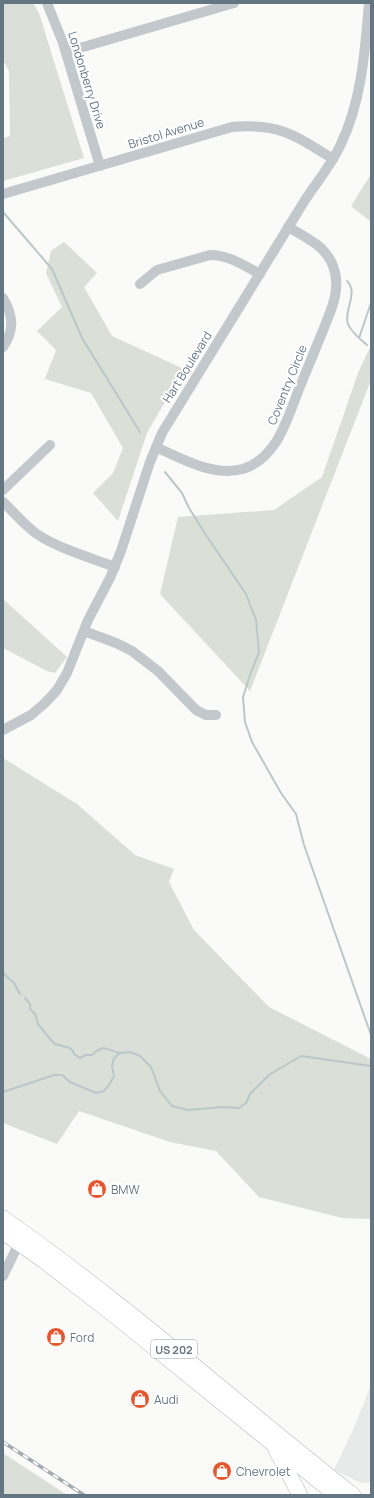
<svg xmlns="http://www.w3.org/2000/svg" width="374" height="1498" font-family="Manrope,sans-serif">
	<style>
		.built { fill: #e8e9e9 }
		.green { fill: #dadfd7 }
		.lines { fill: none; stroke-linecap: round; stroke-linejoin: round }
		.stream { stroke: #bbc7cb; stroke-width: 2 }
		.highway-casing { stroke: #b4b9bd; stroke-width: 16 }
		.minor { stroke: #c3c8cc; stroke-width: 10 }
		.highway { stroke: #fff; stroke-width: 15 }
		.rail-casing { stroke: #a2aab0; stroke-width: 3.5 }
		.rail { stroke: #fff; stroke-width: 2; stroke-dasharray: 6; stroke-linecap: butt }
		.labels { text-anchor: middle; dominant-baseline: central; stroke-width: 4; stroke-linejoin: round; paint-order: stroke }
		.shield { fill: #fff; stroke: #939fa8; stroke-width: 1 }
		.shield-label { font-size: 11px; font-weight: bold; fill: #657683 }
		.street-label { font-size: 12px; fill: #657683; stroke: #fff }
		.poi-label { font-size: 12px; fill: #657683; stroke: #fff; text-anchor: start }
	</style>
	<rect width="100%" height="100%" fill="#fafaf8"/>
	<path class="built" d="M 371,1385 L 371,1482 L 361,1483 L 334,1470 L 353,1430 Z"/>
	<g class="green">
		<path d="M 3,3 L 33,3 L 39,13 L 84,158 L 3,181 L 3,138 L 10,136 L 9,71 L 3,60 Z"/>
		<path d="M 371,174 L 371,222 L 351,206 Z"/>
		<path d="M 64,242 L 97,273 L 84,287 L 112,336 L 184,369 L 147,433 L 118,521 L 93,493 L 113,473 L 123,448 L 91,393 L 45,379 L 56,350 L 37,331 L 62,307 L 46,273 L 51,251 Z"/>
		<path d="M 371,345 L 371,380 L 250,691 L 160,594 L 178,517 L 274,510 L 322,477 L 358,373 Z"/>
		<path d="M 3,599 L 67,657 L 55,673 L 47,671 L 3,648 Z"/>
		<path d="M 3,758 L 77,804 L 135,855 L 174,869 L 169,882 L 194,930 L 269,1007 L 371,1059 L 371,1219 L 342,1218 L 259,1197 L 216,1151 L 170,1142 L 79,1111 L 57,1144 L 3,1123 Z"/>
		<path d="M 3,1453 L 67,1495 L 3,1495 Z"/>
	</g>
	<g class="lines">
		<g class="stream">
			<path d="M 3,212 L 52,269 L 82,338 L 140,432"/>
			<path d="M 347,281 C 359,293 343,311 348,324 C 351,332 360,339 367,345"/>
			<path d="M 359,338 L 371,303"/>
			<path d="M 165,472 L 182,493 L 189,508 L 206,535 L 246,594 L 256,620 L 259,652 L 251,672 L 243,697 L 245,722 L 252,742 L 281,793 L 296,814 L 304,845 L 371,1035"/>
			<path d="M 3,973 L 14,983 L 20,994"/>
			<path d="M 25,998 L 30,1004 L 30,1009 L 35,1014 L 38,1024 L 51,1040 L 55,1044 L 70,1048 L 73,1051 L 74,1054 L 80,1058 L 86,1055 L 92,1055 C 105,1043 106,1050 120,1053"/>
			<path d="M 3,1092 L 54,1075 L 62,1075 L 70,1082 L 96,1093 L 104,1091 L 109,1085 L 114,1076 L 112,1066 L 114,1058 L 120,1053 L 130,1052 L 140,1056 L 151,1067 L 160,1091 L 172,1106 L 188,1110 L 223,1107 L 239,1108 L 246,1103 L 250,1094 L 269,1075 L 301,1056 L 371,1066"/>
		</g>
		<defs>
			<g id="highway">
				<path d="M 3,1218 C 125,1303 236,1403 353,1495"/>
				<path d="M 3,1232 L 44,1261 L 115,1316 L 336,1495"/>
				<path d="M 276,1450 L 300,1495"/>
			</g>
		</defs>
		<use href="#highway" class="highway-casing"/>
		<g class="minor">
			<path d="M 47,3 L 63,43 L 100,166"/>
			<path d="M 66,52 L 234,3"/>
			<path d="M 3,194 L 232,127 C 279,123 295,135 333,159"/>
			<path d="M 140,284 L 157,270 L 210,255 C 229,255 243,265 260,274"/>
			<path d="M 3,298 C 13,315 15,330 3,347"/>
			<path d="M 156,447 C 182,459 214,477 243,469 C 256,465 268,454 276,442 C 286,426 292,407 299,389 C 307,369 316,348 324,328 C 328,317 333,307 335,296 C 337,286 337,276 333,266 C 326,246 305,237 288,227"/>
			<path d="M 3,490 L 50,445"/>
			<path d="M 3,502 C 14,512 24,525 37,534 C 57,548 91,558 115,567"/>
			<path d="M 84,631 L 116,643 L 132,651 L 158,671 L 196,710 L 206,715 L 216,715"/>
			<path d="M 3,730 L 31,715 L 45,703 L 57,690 L 67,673 L 88,620 L 110,578 L 121,551 L 150,462 L 162,433 L 305,200 C 317,182 332,164 341,144 C 362,100 365,50 369,3"/>
			<path d="M 3,1276 L 19,1243"/>
		</g>
		<use href="#highway" class="highway"/>
		<defs>
			<path id="rail" d="M 3,1442 L 84,1495"/>
		</defs>
		<use href="#rail" class="rail-casing"/>
		<use href="#rail" class="rail"/>
	</g>
	<defs>
		<symbol id="shop-disc" viewBox="-11 -11 22 22"><circle r="9.5" fill="#e4572e" stroke="#fff"/><path d="M-5-2.5h2.3a2.7 3.5 0 0 1 5.4 0H5L5.5 6h-11ZM-1.5-2.5h3a1.5 2.3 0 0 0-3 0Z" fill="#fff"/></symbol>
	</defs>
	<g fill-rule="evenodd">
		<use href="#shop-disc" x="86" y="1178" width="22" height="22"/>
		<use href="#shop-disc" x="45" y="1326" width="22" height="22"/>
		<use href="#shop-disc" x="129" y="1388" width="22" height="22"/>
		<use href="#shop-disc" x="211" y="1460" width="22" height="22"/>
	</g>
	<g class="labels">
		<rect class="shield" x="151" y="1340" width="46" height="18" rx="3"/>
		<g class="shield-label">
			<text x="174" y="1349">US 202</text>
		</g>
		<g class="street-label">
			<text transform="translate(87 80) rotate(73)">Londonberry Drive</text>
			<text transform="translate(166 133) rotate(-17)">Bristol Avenue</text>
			<text transform="translate(187 367) rotate(-58)">Hart Boulevard</text>
			<text transform="translate(287 385) rotate(-68)">Coventry Circle</text>
		</g>
		<g class="poi-label">
			<text x="111" y="1189">BMW</text>
			<text x="70" y="1337">Ford</text>
			<text x="154" y="1399">Audi</text>
			<text x="236" y="1471">Chevrolet</text>
		</g>
	</g>
	<rect width="374" height="1498" fill="none" stroke="#657683" stroke-width="8"/>
</svg>
